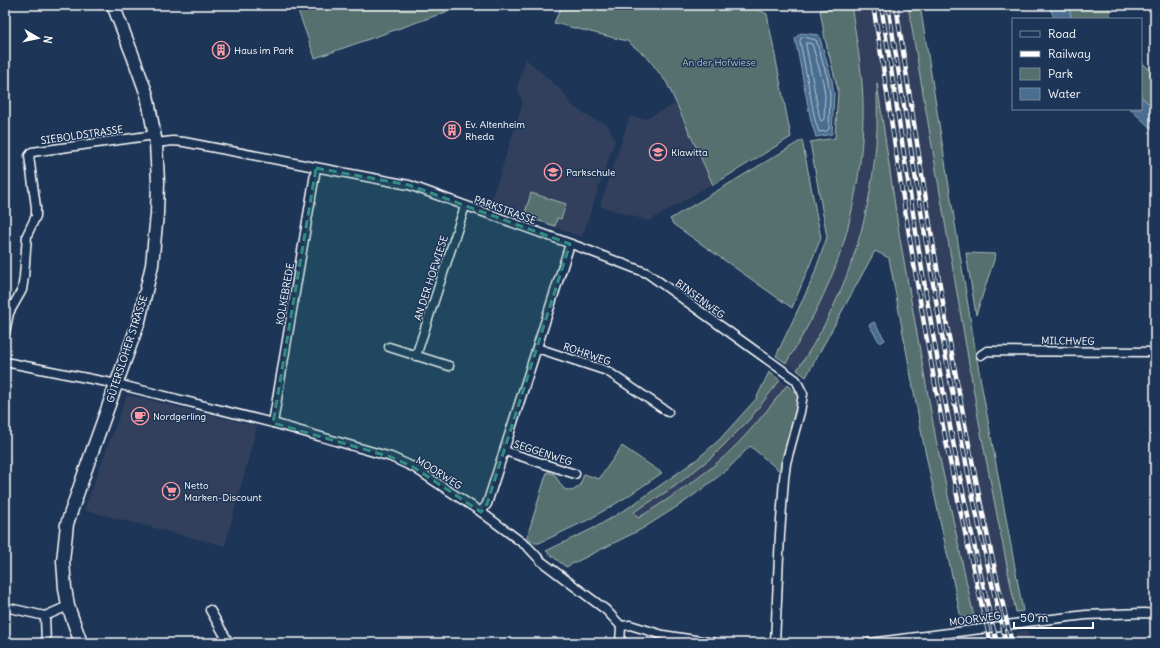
<svg xmlns="http://www.w3.org/2000/svg" width="1160" height="648" font-family="Delius,sans-serif">
	<style>
		.built { fill: #31415d }
		.green { fill: #54706e; stroke: #aab8b6 }
		.water { fill: #496e90; stroke: #92a8bc }
		.lines { fill: none; stroke-linecap: round; stroke-linejoin: round }
		.shore { stroke: #b6c5d3; stroke-width: 1 }
		.street-casing { stroke: #fff; stroke-width: 11 }
		.secondary-casing { stroke: #fff; stroke-width: 15 }
		.street { stroke: #1d3557; stroke-width: 8 }
		.secondary { stroke: #1d3557; stroke-width: 12 }
		.rail-casing { stroke: #fff; stroke-width: 4.5 }
		.rail { stroke: #1d3557; stroke-width: 3; stroke-dasharray: 9; stroke-linecap: butt }
		.marked { fill: #338b84; fill-opacity: 0.2; stroke: #338b84; stroke-width: 3; stroke-dasharray: 8 5; stroke-linejoin: round }
		.labels { text-anchor: middle; dominant-baseline: central; stroke-width: 3; stroke-linejoin: round; paint-order: stroke }
		.poi-label { font-size: 10px; fill: #fff; stroke: #1d3557; text-anchor: start }
		.park-label { font-size: 10px; fill: #b2bfbe; stroke: #1d3557 }
		.street-label { font-size: 10px; fill: #fff; stroke: #1d3557 }
	</style>
	<rect width="100%" height="100%" fill="#1d3557"/>
	<filter id="ink" filterUnits="userSpaceOnUse"><feTurbulence type="fractalNoise" baseFrequency=".025" numOctaves="2"/><feDisplacementMap in="SourceGraphic" scale="8" xChannelSelector="R" yChannelSelector="G"/><feConvolveMatrix kernelMatrix="1 2 1 2 8 2 1 2 1" color-interpolation-filters="sRGB"/></filter>
	<g filter="url(#ink)">
		<g class="built">
			<path d="M 851,5 L 908,5 L 980,428 L 1015,608 L 974,617 L 936,440 L 899,233 L 877,87 L 877,122 L 876,144 L 871,190 L 866,211 L 854,255 L 836,300 L 806,358 L 797,370 L 786,363 L 799,341 L 823,295 L 840,252 L 851,209 L 860,165 L 863,121 L 863,100 L 861,76 Z"/>
			<path d="M 526,59 L 562,91 L 571,105 L 591,118 L 607,124 L 615,140 L 582,237 L 490,205 L 522,106 L 522,101 L 517,88 Z"/>
			<path d="M 675,104 L 712,184 L 649,221 L 600,206 L 630,116 L 645,119 Z"/>
			<path d="M 780,380 L 787,385 L 772,405 L 738,443 L 718,462 L 679,492 L 638,519 L 634,512 L 674,487 L 712,457 L 749,420 Z"/>
			<path d="M 127,395 L 257,426 L 225,546 L 84,510 Z"/>
			<path d="M 1027,630 L 1030,643 L 969,643 L 968,639 L 983,637 L 984,641 L 1017,635 L 1017,632 Z"/>
		</g>
		<g class="green">
			<path d="M 296,5 L 466,5 L 315,58 Z"/>
			<path d="M 562,5 L 749,5 L 767,14 L 791,137 L 713,185 L 667,83 L 647,57 L 627,41 L 554,23 Z"/>
			<path d="M 840,5 L 851,5 C 856,37 862,69 863,101 C 864,151 856,204 841,251 C 828,290 808,328 786,363 L 776,356 L 812,280 L 827,237 L 810,142 L 835,138 L 838,90 L 825,39 L 820,10 L 834,8 Z"/>
			<path d="M 908,5 L 920,5 L 976,355 L 1023,611 L 1016,612 L 980,428 Z"/>
			<path d="M 1068,5 L 1110,5 L 1110,19 L 1072,19 Z"/>
			<path d="M 1141,62 L 1155,74 L 1155,109 L 1141,97 Z"/>
			<path d="M 877,83 L 899,233 L 936,440 L 974,617 L 961,618 L 924,446 L 889,258 L 875,251 L 806,377 L 797,370 C 843,303 870,225 876,144 C 878,124 877,104 877,83 Z"/>
			<path d="M 802,140 L 821,238 L 792,308 L 673,224 L 670,219 Z"/>
			<path d="M 531,193 L 566,204 L 561,219 L 557,218 L 555,226 L 524,216 Z"/>
			<path d="M 966,253 L 996,254 L 976,315 Z"/>
			<path d="M 769,372 L 780,380 L 749,420 L 712,457 L 674,487 L 634,512 L 638,518 C 666,501 693,483 718,462 C 744,440 766,412 787,385 L 798,394 L 797,412 L 782,473 L 750,446 L 727,470 L 686,501 L 642,529 L 566,567 L 546,551 L 596,527 L 631,506 L 696,460 L 719,440 L 756,399 Z"/>
			<path d="M 622,446 L 662,473 L 625,498 L 590,519 L 539,543 L 535,543 L 527,537 L 547,472 L 554,474 L 564,489 L 572,491 L 580,486 L 584,474 L 599,479 Z"/>
		</g>
		<g class="water">
			<path d="M 1048,5 L 1068,5 L 1072,19 L 1055,19 Z"/>
			<path d="M 801,33 L 819,35 L 832,80 L 834,94 L 832,134 L 816,137 L 811,121 L 795,38 Z"/>
			<path d="M 1141,97 L 1155,109 L 1155,132 L 1130,109 L 1141,109 Z"/>
			<path d="M 874,322 L 885,340 L 880,343 L 869,325 Z"/>
		</g>
		<g class="lines">
			<g class="shore">
				<path d="M 802,37 L 804,37 L 816,40 L 828,80 L 830,94 L 829,129 L 827,131 L 819,132 L 815,120 L 800,41 Z"/>
				<path d="M 806,43 L 808,43 L 812,44 L 823,82 L 825,95 L 824,119 L 822,121 L 821,121 L 820,119 Z"/>
			</g>
			<defs>
				<g id="street">
					<path d="M 156,143 L 173,141 L 184,142 L 409,185 L 582,248 L 647,273 L 796,380 L 803,394 L 800,412 L 786,463 L 784,479 L 780,534 L 775,643"/>
					<path d="M 5,333 L 9,313 L 22,290 L 24,277 L 27,235 L 36,216 L 36,207 L 29,156 L 32,152 L 155,135"/>
					<path d="M 389,347 L 449,366"/>
					<path d="M 537,348 L 607,371 L 668,412"/>
					<path d="M 981,355 L 987,351 L 1155,352"/>
					<path d="M 416,356 L 465,206"/>
					<path d="M 5,362 L 117,384 L 273,423 L 391,457 L 413,467 L 481,512 L 528,547 L 541,561 L 606,610 L 621,626"/>
					<path d="M 273,423 L 316,168"/>
					<path d="M 505,451 L 575,474"/>
					<path d="M 481,512 L 487,504 L 570,244"/>
					<path d="M 5,607 L 45,616 L 68,606"/>
					<path d="M 210,610 L 229,643"/>
					<path d="M 45,616 L 46,643"/>
					<path d="M 621,626 L 630,625 L 663,635 L 714,643"/>
					<path d="M 620,643 L 621,626"/>
					<path d="M 869,643 L 981,629 L 1027,622 L 1086,615 L 1144,613 L 1155,614"/>
				</g>
				<path id="secondary" d="M 81,643 L 68,606 L 65,588 L 63,561 L 67,524 L 72,509 L 88,463 L 139,321 L 152,265 L 157,214 L 158,182 L 156,143 L 147,95 L 133,56 L 113,5"/>
			</defs>
			<use href="#street" class="street-casing"/>
			<use href="#secondary" class="secondary-casing"/>
			<use href="#street" class="street"/>
			<use href="#secondary" class="secondary"/>
			<defs>
				<g id="rail">
					<path d="M 873,5 C 886,81 896,158 909,234 C 931,371 957,508 991,643"/>
					<path d="M 881,5 C 899,117 914,229 934,340 C 952,441 972,543 997,643"/>
					<path d="M 888,5 C 922,219 954,433 1006,643"/>
					<path d="M 896,5 C 928,219 961,433 1012,643"/>
				</g>
			</defs>
			<use href="#rail" class="rail-casing"/>
			<use href="#rail" class="rail"/>
		</g>
	</g>
	<path class="marked" d="M 316,168 L 409,185 L 570,244 L 487,504 L 481,512 L 413,467 L 391,457 L 273,423 Z"/>
	<defs>
		<symbol id="building-ring" viewBox="-11 -11 22 22"><circle r="9.5" fill="#1d3557" stroke="#ff9aa2" stroke-width="1.5"/><path d="M-4-6H4V6H1V3H-1V6H-4ZM-2.5-4.3h1.7v1.8h-1.7ZM.8-4.3h1.7v1.8H.8ZM-2.5-1h1.7V.8h-1.7ZM.8-1h1.7V.8H.8Z" fill="#ff9aa2"/></symbol>
		<symbol id="school-ring" viewBox="-11 -11 22 22"><circle r="9.5" fill="#1d3557" stroke="#ff9aa2" stroke-width="1.5"/><path d="M0-5L7-2L0 1L-7-2ZM-4 1L0 2.5L4 1V4Q0 6-4 4Z" fill="#ff9aa2"/></symbol>
		<symbol id="cafe-ring" viewBox="-11 -11 22 22"><circle r="9.5" fill="#1d3557" stroke="#ff9aa2" stroke-width="1.5"/><path d="M-5.5-4.5H6V0H3Q3 3.5 0 3.5H-2.5Q-5.5 3.5-5.5 0ZM3-3.2v2h1.7v-2ZM-6 4.5H4V6H-6Z" fill="#ff9aa2"/></symbol>
		<symbol id="supermarket-ring" viewBox="-11 -11 22 22"><circle r="9.5" fill="#1d3557" stroke="#ff9aa2" stroke-width="1.5"/><path d="M-6-5.5h2.5l.6 2H6L4.5 2H-2.5L-4.4-4H-6ZM-1.5 3.2a1.3 1.3 0 1 0 .1 0ZM3 3.2a1.3 1.3 0 1 0 .1 0Z" fill="#ff9aa2"/></symbol>
	</defs>
	<g fill-rule="evenodd">
		<use href="#building-ring" x="211" y="40" width="20" height="20"/>
		<use href="#building-ring" x="442" y="120" width="20" height="20"/>
		<use href="#school-ring" x="648" y="142" width="20" height="20"/>
		<use href="#school-ring" x="543" y="162" width="20" height="20"/>
		<use href="#cafe-ring" x="130" y="406" width="20" height="20"/>
		<use href="#supermarket-ring" x="161" y="481" width="20" height="20"/>
	</g>
	<g class="labels">
		<g class="poi-label">
			<text x="234" y="50">Haus im Park</text>
			<text x="465" y="124">Ev. Altenheim<tspan x="465" dy="12">Rheda</tspan></text>
			<text x="671" y="152">Klawitta</text>
			<text x="566" y="172">Parkschule</text>
			<text x="153" y="416">Nordgerling</text>
			<text x="184" y="485">Netto<tspan x="184" dy="12">Marken-Discount</tspan></text>
		</g>
		<g class="park-label">
			<text x="719" y="62">An der Hofwiese</text>
		</g>
		<g class="street-label">
			<text transform="translate(82 135) rotate(-8)">SIEBOLDSTRASSE</text>
			<text transform="translate(505 210) rotate(20)">PARKSTRASSE</text>
			<text transform="translate(431 278) rotate(-72)">AN DER HOFWIESE</text>
			<text transform="translate(285 294) rotate(-80)">KOLKEBREDE</text>
			<text transform="translate(700 299) rotate(36)">BINSENWEG</text>
			<text transform="translate(1068 341) rotate(1)">MILCHWEG</text>
			<text transform="translate(127 349) rotate(-72)">GÜTERSLOHER STRASSE</text>
			<text transform="translate(587 354) rotate(19)">ROHRWEG</text>
			<text transform="translate(543 453) rotate(18)">SEGGENWEG</text>
			<text transform="translate(439 473) rotate(32)">MOORWEG</text>
			<text transform="translate(975 619) rotate(-8)">MOORWEG</text>
		</g>
	</g>
	<rect width="1160" height="648" fill="none" stroke="#1d3557" stroke-width="20"/>
	<rect x="10" y="10" width="1140" height="628" fill="none" stroke="#fff" stroke-width="1.5" filter="url(#ink)"/>
	<rect x="1012" y="18" width="130" height="92" fill="#1d3557" stroke="#77869a"/>
	<rect x="1020" y="31" width="20" height="6" fill="#1d3557" stroke="#77869a"/>
	<text x="1048" y="38" font-size="12" fill="#ffffff">Road</text>
	<rect x="1020" y="51" width="20" height="6" fill="#ffffff" stroke="#77869a"/>
	<text x="1048" y="58" font-size="12" fill="#ffffff">Railway</text>
	<rect x="1020" y="68" width="20" height="12" fill="#54706e" stroke="#77869a"/>
	<text x="1048" y="78" font-size="12" fill="#ffffff">Park</text>
	<rect x="1020" y="88" width="20" height="12" fill="#496e90" stroke="#77869a"/>
	<text x="1048" y="98" font-size="12" fill="#ffffff">Water</text>
	<g transform="translate(38 38) rotate(99)" stroke="#1d3557" stroke-width="3" paint-order="stroke">
	<path d="M0-3L7 15L0 10L-7 15Z" fill="#ffffff"/>
	<text y="-6" font-size="11" font-weight="bold" text-anchor="middle" fill="#ffffff">N</text>
	</g>
	<path d="M1014 622v6h79v-6" fill="none" stroke="#ffffff" stroke-width="2"/>
	<text x="1020" y="622" font-size="12" fill="#ffffff" stroke="#1d3557" stroke-width="3" paint-order="stroke">50 m</text>
</svg>
